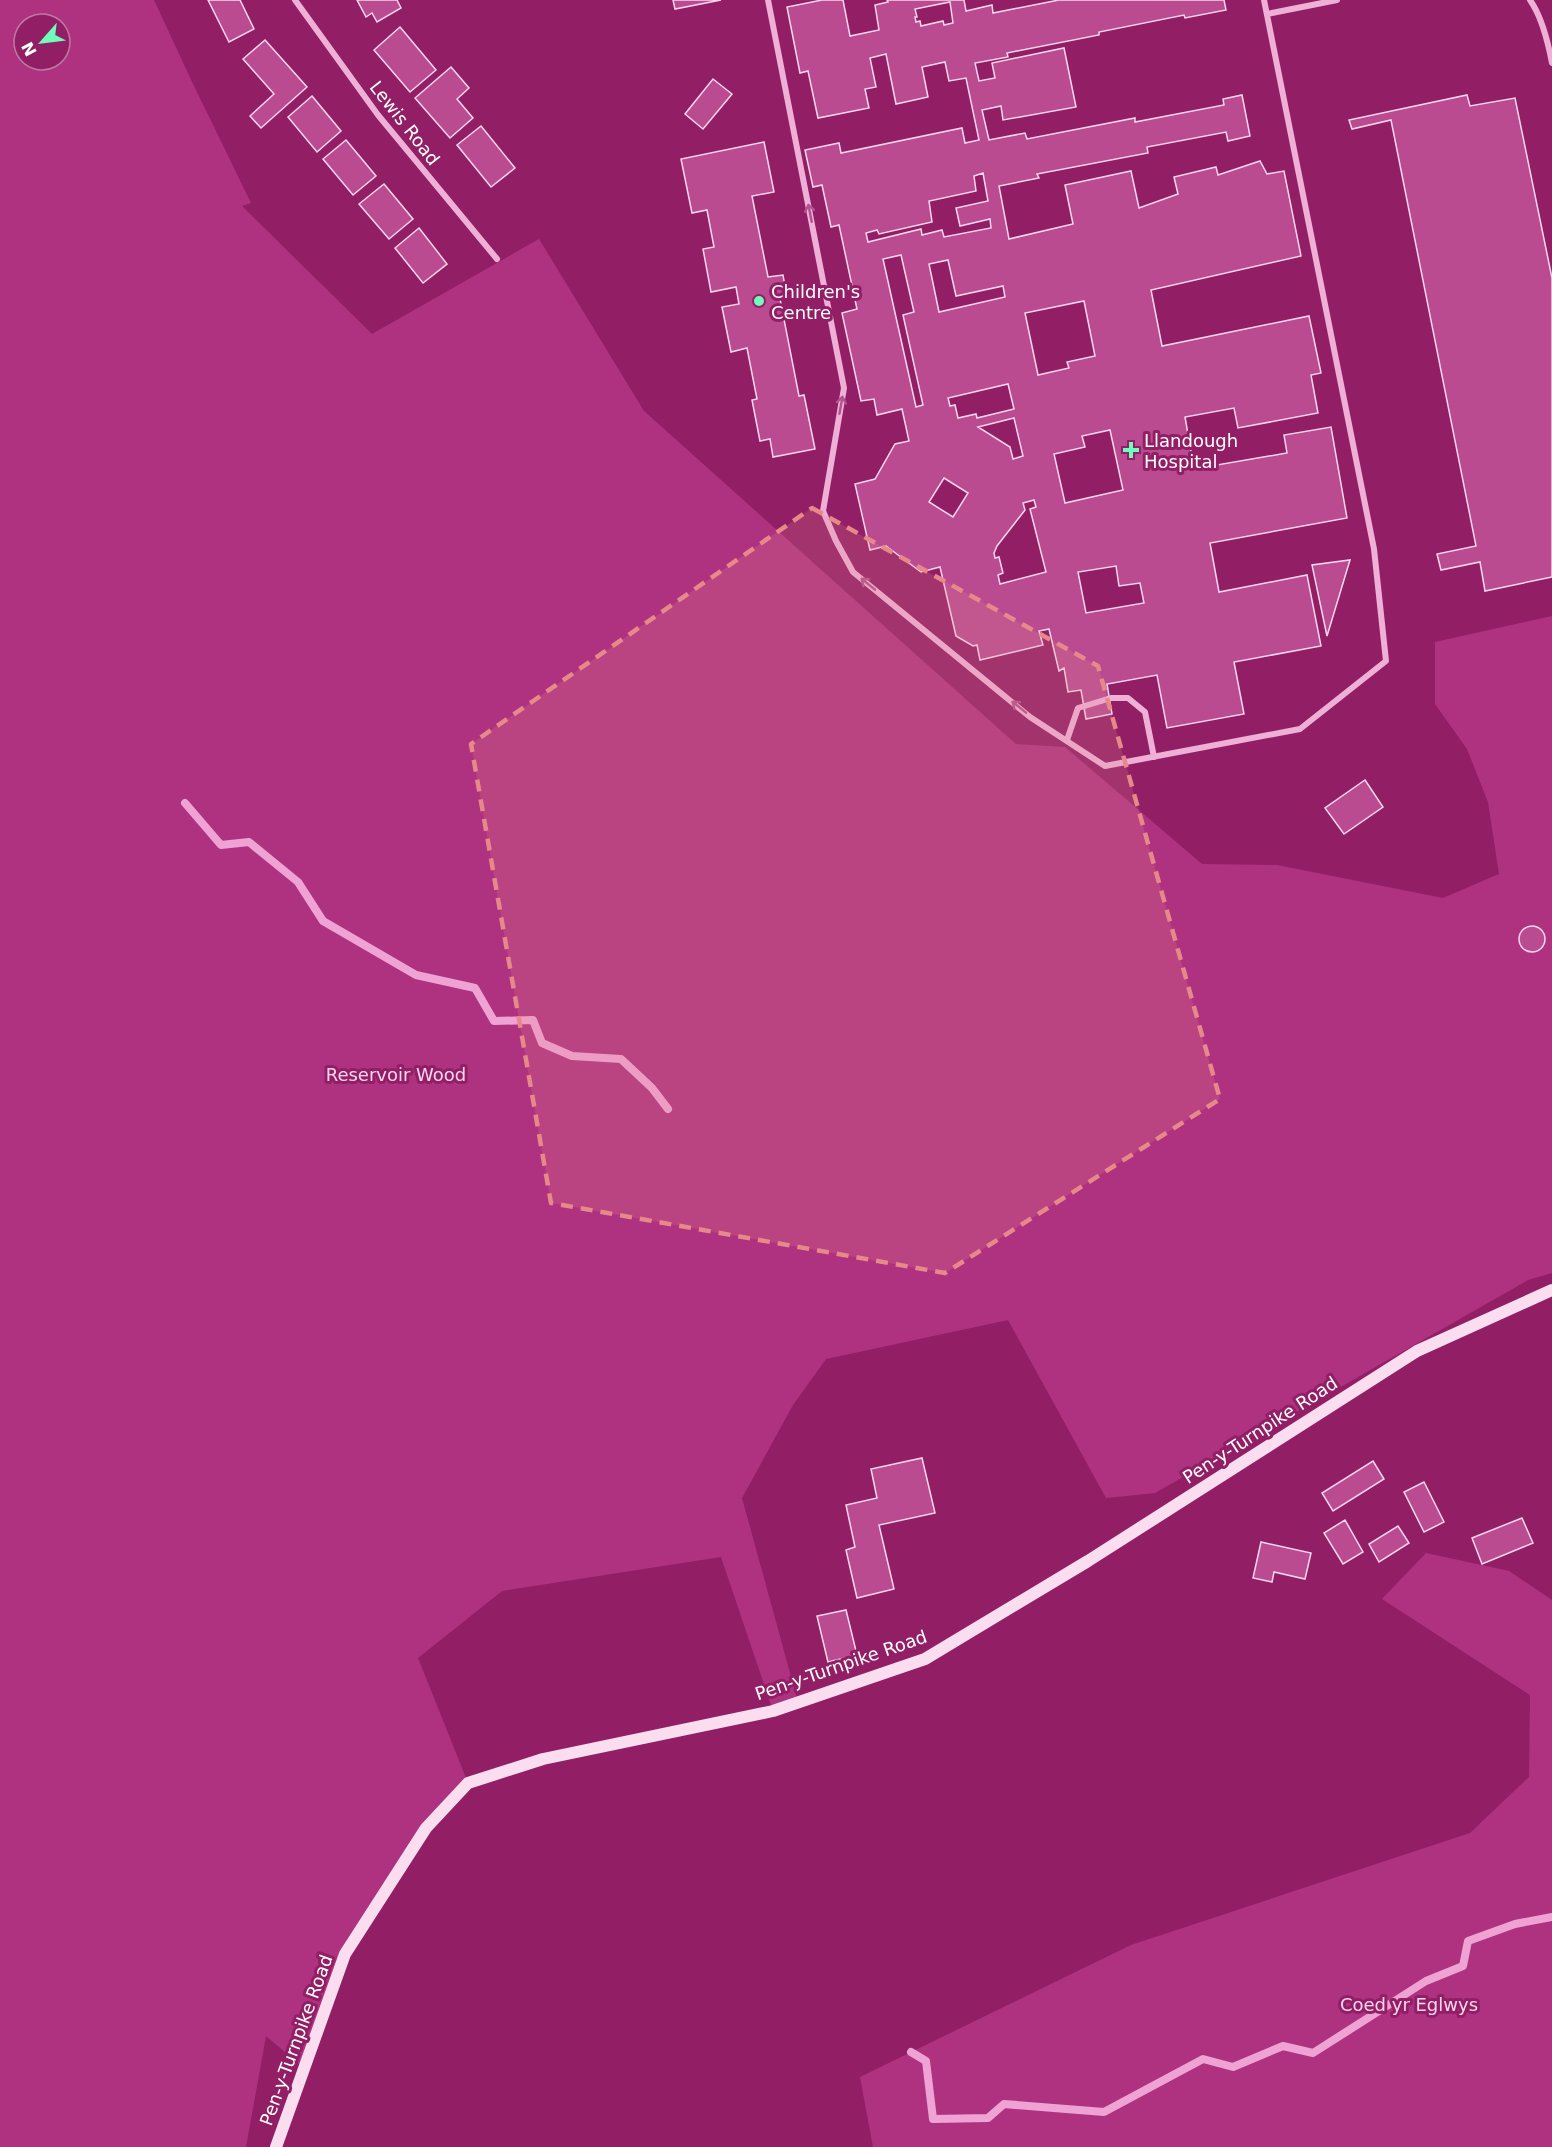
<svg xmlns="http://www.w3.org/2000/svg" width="1552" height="2147" font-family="'DejaVu Sans',sans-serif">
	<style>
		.green { fill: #af3281; fill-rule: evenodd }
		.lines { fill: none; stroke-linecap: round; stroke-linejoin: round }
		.stream { stroke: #efa3d4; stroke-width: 8 }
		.building { fill: #ba4b91; stroke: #fad6ed; stroke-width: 1.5; fill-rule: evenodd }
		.street { stroke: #eeb0d7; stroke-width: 6 }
		.secondary { stroke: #faddef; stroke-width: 12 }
		.oneway { stroke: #b2528e }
		.marked { fill: #e88989; fill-opacity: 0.2; stroke: #e88989; stroke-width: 4.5; stroke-dasharray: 12 8; stroke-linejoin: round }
		.poi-dot { fill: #70fcba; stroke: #921f66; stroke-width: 2 }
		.labels { text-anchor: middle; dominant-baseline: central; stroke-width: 6; stroke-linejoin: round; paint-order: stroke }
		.street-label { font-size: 18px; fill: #fff; stroke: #921f66 }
		.poi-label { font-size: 18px; fill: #fff; stroke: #921f66; text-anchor: start }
		.park-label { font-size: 18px; fill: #fad6ed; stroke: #921f66 }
	</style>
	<rect width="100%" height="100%" fill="#921f66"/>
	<g class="green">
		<path d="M 0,0 L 154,0 L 193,84 L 251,203 L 242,206 L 372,334 L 539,239 L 644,411 L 1016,744 L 1065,747 L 1202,864 L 1277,865 L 1443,898 L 1499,874 L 1488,802 L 1467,749 L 1435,704 L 1435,642 L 1552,616 L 1552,1273 L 1528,1280 L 1155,1493 L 1106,1498 L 1008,1320 L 826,1359 L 793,1405 L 742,1498 L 798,1702 L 773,1711 L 721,1557 L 502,1591 L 418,1658 L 468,1783 L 422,1830 L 348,1953 L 306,2070 L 266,2036 L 246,2147 L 0,2147 ZM 24,24 L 60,24 L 60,60 L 24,60 Z"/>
		<path d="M 1426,1553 L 1509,1571 L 1552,1600 L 1552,2147 L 873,2147 L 860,2077 L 1131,1945 L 1470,1833 L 1529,1777 L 1530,1695 L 1382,1599 Z"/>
	</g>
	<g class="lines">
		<g class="stream">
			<path d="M 185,803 L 221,845 L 249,842 L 298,882 L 323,921 L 416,975 L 475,988 L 494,1021 L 533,1020 L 542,1043 L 572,1056 L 621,1059 L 652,1088 L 668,1109"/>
			<path d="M 911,2052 L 926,2061 L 933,2119 L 988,2118 L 1004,2104 L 1104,2112 L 1203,2059 L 1233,2067 L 1283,2046 L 1313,2053 L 1426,1981 L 1463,1966 L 1468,1941 L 1515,1924 L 1552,1917"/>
		</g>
	</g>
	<g class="building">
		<path d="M 208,0 L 240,0 L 254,29 L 229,42 Z"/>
		<path d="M 357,0 L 397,0 L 401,8 L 377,22 L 372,13 L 366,17 Z"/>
		<path d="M 673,0 L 721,0 L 675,9 Z"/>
		<path d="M 822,0 L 843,0 L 850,36 L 879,30 L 875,5 L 888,2 L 887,0 L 964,0 L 966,11 L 992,5 L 993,13 L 1059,0 L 1224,0 L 1226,10 L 1185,18 L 1184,15 L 1099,32 L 1099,35 L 1007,53 L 1008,57 L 975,63 L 979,81 L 995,78 L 992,63 L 1064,48 L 1076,107 L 1003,120 L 1001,106 L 982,110 L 989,140 L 1025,133 L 1027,139 L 1135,118 L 1135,122 L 1224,105 L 1223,99 L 1242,95 L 1250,136 L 1228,141 L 1226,132 L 1147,147 L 1148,153 L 1037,174 L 1039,178 L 999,186 L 1009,239 L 1073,224 L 1065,185 L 1131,171 L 1139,208 L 1178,194 L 1174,177 L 1216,167 L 1218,175 L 1260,161 L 1267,174 L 1284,171 L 1301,256 L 1151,290 L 1162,346 L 1309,316 L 1321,373 L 1311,375 L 1318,413 L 1238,428 L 1234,408 L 1185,417 L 1194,469 L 1287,453 L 1284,435 L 1331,427 L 1347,518 L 1210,543 L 1219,592 L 1307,575 L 1321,646 L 1234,662 L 1244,714 L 1167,728 L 1157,675 L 1107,684 L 1112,714 L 1086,719 L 1081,690 L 1068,692 L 1064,668 L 1059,671 L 1049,629 L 1039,631 L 1043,645 L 980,660 L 977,645 L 973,646 L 956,636 L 940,567 L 921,572 L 886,546 L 870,550 L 855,484 L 875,479 L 895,444 L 909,441 L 902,409 L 877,415 L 874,399 L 861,401 L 842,313 L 857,309 L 839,225 L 831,227 L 822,185 L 813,187 L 805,150 L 839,143 L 841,153 L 962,128 L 965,143 L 979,140 L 966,78 L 949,81 L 945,62 L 922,67 L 928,97 L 896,104 L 886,54 L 870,58 L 876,87 L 865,89 L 869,108 L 818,118 L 808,71 L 800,73 L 787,7 ZM 950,2 L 953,23 L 944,25 L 943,21 L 921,26 L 920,21 L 916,22 L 915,17 L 917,17 L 915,9 ZM 983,173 L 988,201 L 956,208 L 960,226 L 990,219 L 991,228 L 944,237 L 942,230 L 922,235 L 921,229 L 868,242 L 866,233 L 877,230 L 879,234 L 932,222 L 929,201 L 976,191 L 974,176 ZM 901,255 L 914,312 L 903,315 L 923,405 L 916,407 L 883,259 ZM 948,260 L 956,296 L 1003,286 L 1005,297 L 939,312 L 929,264 ZM 1084,301 L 1095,356 L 1067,362 L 1069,368 L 1038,375 L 1025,313 ZM 1008,384 L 1014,409 L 977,418 L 976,414 L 958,418 L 955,405 L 950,406 L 948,398 ZM 1014,418 L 1023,456 L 1013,459 L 1010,447 L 978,427 ZM 1110,430 L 1123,490 L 1065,503 L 1054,454 L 1085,447 L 1082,436 ZM 944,478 L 968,493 L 953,517 L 929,502 ZM 1034,500 L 1036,507 L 1030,509 L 1046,572 L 1000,584 L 998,575 L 1003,573 L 999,557 L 995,558 L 994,553 L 997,546 L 1025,510 L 1023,503 ZM 1116,566 L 1119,586 L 1140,583 L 1144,603 L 1086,613 L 1078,572 Z"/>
		<path d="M 400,27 L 436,70 L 410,92 L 374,50 Z"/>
		<path d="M 265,40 L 307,87 L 261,128 L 250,116 L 274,94 L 243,59 Z"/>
		<path d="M 451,67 L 469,88 L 457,99 L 473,118 L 450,138 L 415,98 Z"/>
		<path d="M 713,79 L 732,94 L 703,129 L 685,114 Z"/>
		<path d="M 1467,95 L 1470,106 L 1515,98 L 1552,278 L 1552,577 L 1485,591 L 1480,562 L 1441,570 L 1437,554 L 1476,546 L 1391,120 L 1352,129 L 1349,120 Z"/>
		<path d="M 312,96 L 341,131 L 317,152 L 288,117 Z"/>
		<path d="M 481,126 L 515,168 L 491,187 L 457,145 Z"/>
		<path d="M 346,140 L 376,176 L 353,195 L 323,159 Z"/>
		<path d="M 764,142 L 774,192 L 752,196 L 768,277 L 783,275 L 787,298 L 780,299 L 799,396 L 804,395 L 815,449 L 773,457 L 770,439 L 760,441 L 752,400 L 757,399 L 747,348 L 731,352 L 722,307 L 739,304 L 736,287 L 711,292 L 703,249 L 714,247 L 707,210 L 692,213 L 681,159 Z"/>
		<path d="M 384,184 L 413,219 L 389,239 L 359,204 Z"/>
		<path d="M 419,228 L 447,264 L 423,283 L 395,248 Z"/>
		<path d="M 1350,560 L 1327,636 L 1312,565 Z"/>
		<path d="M 1365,780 L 1383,807 L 1344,834 L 1325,808 Z"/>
		<circle cx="1532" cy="939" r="13"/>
		<path d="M 922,1458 L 935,1513 L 879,1525 L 894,1589 L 857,1598 L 846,1550 L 855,1547 L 846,1505 L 877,1498 L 871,1469 Z"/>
		<path d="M 1373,1461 L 1384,1479 L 1333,1511 L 1322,1493 Z"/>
		<path d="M 1424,1482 L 1444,1522 L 1424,1532 L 1404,1492 Z"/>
		<path d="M 1522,1518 L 1533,1543 L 1482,1564 L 1472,1538 Z"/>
		<path d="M 1345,1520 L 1363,1552 L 1343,1564 L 1324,1533 Z"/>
		<path d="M 1398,1526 L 1409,1543 L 1379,1562 L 1369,1544 Z"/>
		<path d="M 1261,1542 L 1311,1553 L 1305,1579 L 1274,1572 L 1272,1582 L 1253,1578 Z"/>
		<path d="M 846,1610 L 857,1655 L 828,1662 L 817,1616 Z"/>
	</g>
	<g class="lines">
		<g class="street">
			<path d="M 295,0 L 378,115 L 497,259"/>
			<path d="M 768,0 L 844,388 L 823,511 L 836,541 L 853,572 L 1030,717 L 1105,766 L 1300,729 L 1386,661 L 1374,549 L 1264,0"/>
			<path d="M 1530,0 C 1542,17 1548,42 1552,63"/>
			<path d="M 1267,14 L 1337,0"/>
			<path d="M 1067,740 L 1078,708 L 1111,698 L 1128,698 L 1145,712 L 1154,757"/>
		</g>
		<path class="secondary" d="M 276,2147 L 345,1954 L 426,1828 L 468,1783 L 543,1759 L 773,1711 L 925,1659 L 1088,1561 L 1417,1351 L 1552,1290"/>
	</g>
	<defs><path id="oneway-shaft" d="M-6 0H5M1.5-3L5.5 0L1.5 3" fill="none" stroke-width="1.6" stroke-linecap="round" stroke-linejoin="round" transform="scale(1.5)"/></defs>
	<g class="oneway">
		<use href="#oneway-shaft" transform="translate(810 213) rotate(-101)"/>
		<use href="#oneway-shaft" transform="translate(841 405) rotate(-80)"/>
		<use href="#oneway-shaft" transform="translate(868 584) rotate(-141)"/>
		<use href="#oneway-shaft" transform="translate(1019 707) rotate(-141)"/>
	</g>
	<path class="marked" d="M 812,508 L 1098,666 L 1220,1099 L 945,1273 L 551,1203 L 471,744 Z"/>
	<g class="poi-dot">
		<circle cx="759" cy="301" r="6"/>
		<path d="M1128 441h6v6h6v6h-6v6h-6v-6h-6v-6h6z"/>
	</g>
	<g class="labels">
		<g class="street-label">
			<text transform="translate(405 123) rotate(52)">Lewis Road</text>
			<text transform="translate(1260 1430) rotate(-33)">Pen-y-Turnpike Road</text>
			<text transform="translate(841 1665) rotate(-19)">Pen-y-Turnpike Road</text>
			<text transform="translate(296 2040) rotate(-70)">Pen-y-Turnpike Road</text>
		</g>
		<g class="poi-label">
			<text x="771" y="291">Children's<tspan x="771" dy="21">Centre</tspan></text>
			<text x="1144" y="440">Llandough<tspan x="1144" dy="21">Hospital</tspan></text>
		</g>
		<g class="park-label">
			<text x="396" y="1074">Reservoir Wood</text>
			<text x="1409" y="2004">Coed yr Eglwys</text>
		</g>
	</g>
	<g transform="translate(42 42) rotate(242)"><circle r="28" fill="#921f66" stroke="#be79a3" stroke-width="1.5"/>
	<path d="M0-4.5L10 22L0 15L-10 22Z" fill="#70fcba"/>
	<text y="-9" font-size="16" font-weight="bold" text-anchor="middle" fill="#ffffff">N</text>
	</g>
</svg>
